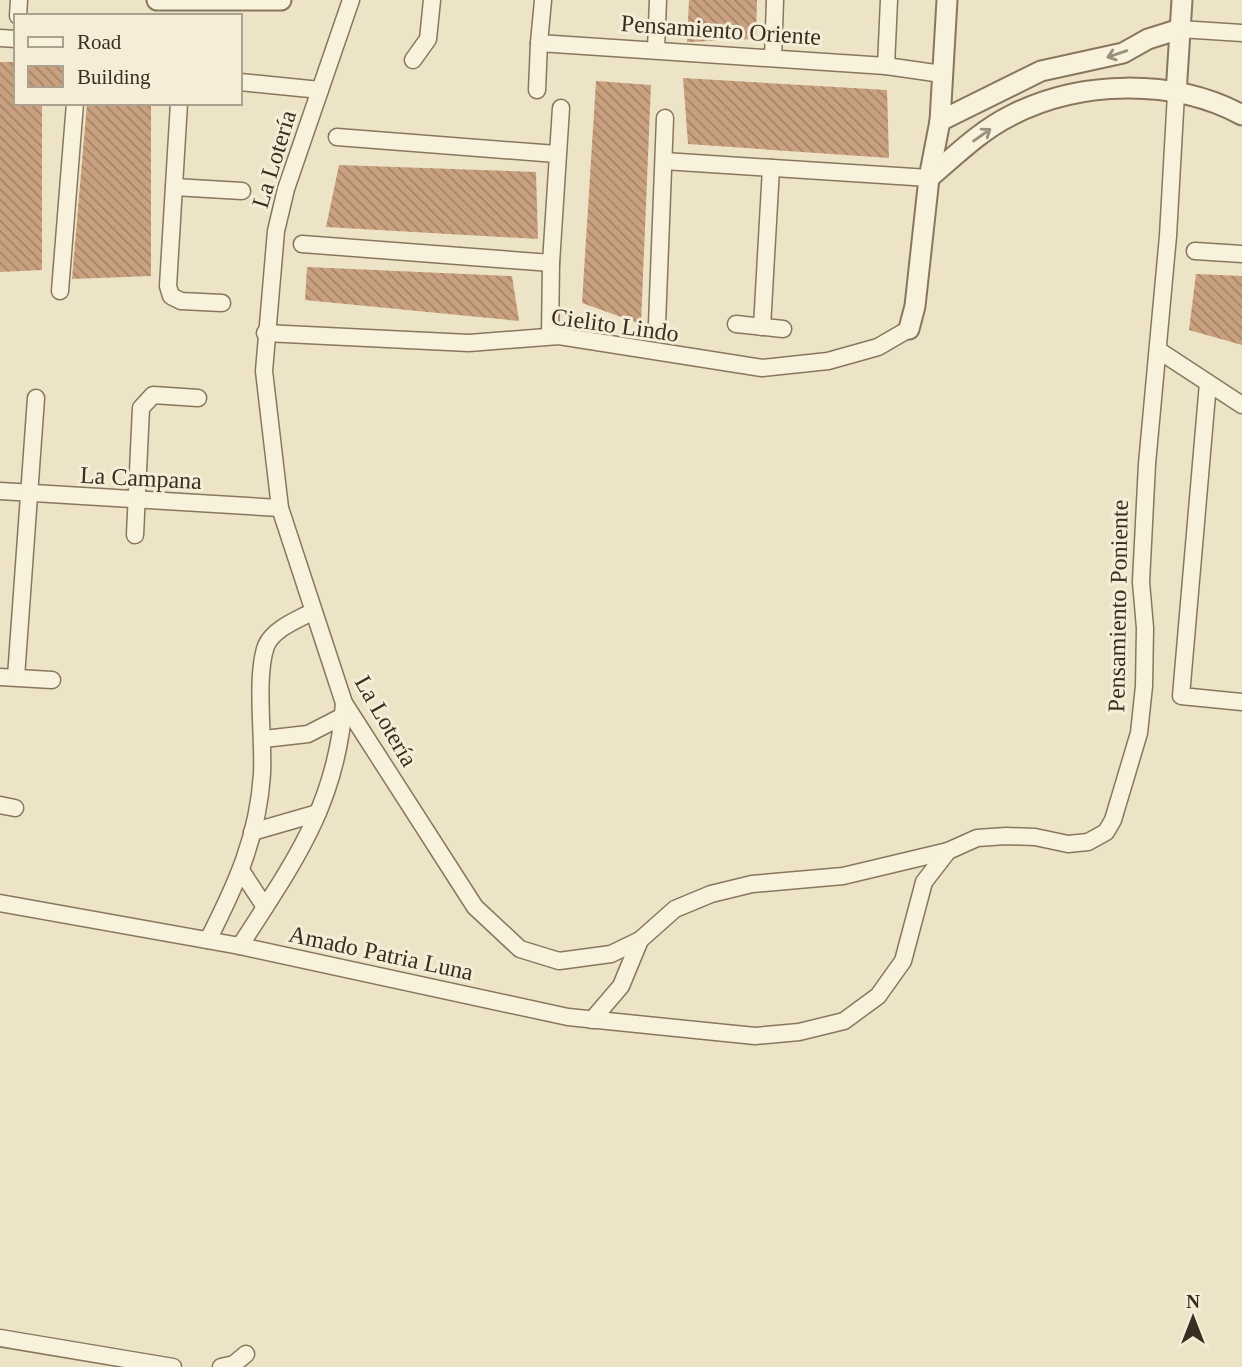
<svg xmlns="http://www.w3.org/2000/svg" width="1242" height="1367" font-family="'Times New Roman',serif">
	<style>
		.building { fill: url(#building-back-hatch) }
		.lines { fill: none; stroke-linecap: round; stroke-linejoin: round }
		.minor-casing { stroke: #89765d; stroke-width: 19 }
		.tertiary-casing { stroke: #89765d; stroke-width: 23 }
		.minor { stroke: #f8f1db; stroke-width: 16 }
		.tertiary { stroke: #f8f1db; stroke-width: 19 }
		.oneway { stroke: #99907e }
		.labels { text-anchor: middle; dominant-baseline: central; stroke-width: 6; stroke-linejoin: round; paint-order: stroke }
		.street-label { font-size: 24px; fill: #3a2e20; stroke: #f5edd7 }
	</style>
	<defs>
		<pattern id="building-back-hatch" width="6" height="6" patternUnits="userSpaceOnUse" patternTransform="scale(1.75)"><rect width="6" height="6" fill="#caa17f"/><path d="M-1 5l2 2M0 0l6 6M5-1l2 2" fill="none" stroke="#a58468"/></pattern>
	</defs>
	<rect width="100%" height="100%" fill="#ede4c7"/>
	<g class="building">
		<path d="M 689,0 L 757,0 L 756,39 L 687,42 Z"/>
		<path d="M 0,62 L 16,62 L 16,103 L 42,103 L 42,270 L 0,272 Z"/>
		<path d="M 683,78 L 887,90 L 889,158 L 688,144 Z"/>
		<path d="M 596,81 L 651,85 L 641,324 L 582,303 Z"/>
		<path d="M 87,103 L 151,103 L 151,276 L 72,279 Z"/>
		<path d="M 339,165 L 536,172 L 538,239 L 326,227 Z"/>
		<path d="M 307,267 L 512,276 L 519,321 L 305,300 Z"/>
		<path d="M 1196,274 L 1242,276 L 1242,345 L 1189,330 Z"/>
	</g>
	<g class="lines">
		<defs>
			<g id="minor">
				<path d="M 351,0 L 286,189 L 276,231 L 264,371 L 280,508 L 344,703 L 475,907 L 520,949 L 559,961 L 611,954 L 640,940 L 675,909 L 711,894 L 752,884 L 843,876 L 948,851"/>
				<path d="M 543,0 L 539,43 L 886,66 L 942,74"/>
				<path d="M 18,16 L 19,0"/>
				<path d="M 1180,29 L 1242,33"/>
				<path d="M 0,38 L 16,39"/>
				<path d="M 656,49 L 658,0"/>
				<path d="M 773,58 L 775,0"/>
				<path d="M 413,60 L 428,39 L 432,0"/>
				<path d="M 886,66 L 889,0"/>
				<path d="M 240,82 L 320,90"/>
				<path d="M 537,90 L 539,43"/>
				<path d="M 179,103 L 168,286 L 171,296 L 181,301 L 222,303"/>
				<path d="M 337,137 L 556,154"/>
				<path d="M 664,161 L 929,178"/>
				<path d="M 174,187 L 242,191"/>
				<path d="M 302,244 L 551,263"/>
				<path d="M 1195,251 L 1242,254"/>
				<path d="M 60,291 L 75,103"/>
				<path d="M 657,324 L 665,118"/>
				<path d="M 736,324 L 783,329"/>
				<path d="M 762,327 L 771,168"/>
				<path d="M 265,333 L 469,343 L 559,336 L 762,368 L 828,361 L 878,347 L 909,329"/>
				<path d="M 550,336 L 551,263 L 561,108"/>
				<path d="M 1158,350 L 1242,405"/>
				<path d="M 1208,383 L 1181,696 L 1242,702"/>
				<path d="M 0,491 L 280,508"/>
				<path d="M 135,535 L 141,408 L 153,395 L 198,398"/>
				<path d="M 0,677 L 52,680"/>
				<path d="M 16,677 L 36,398"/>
				<path d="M 264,739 L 308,734 L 343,716"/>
				<path d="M 0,805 L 15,808"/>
				<path d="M 252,832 L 318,813"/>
				<path d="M 242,872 L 265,907"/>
				<path d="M 0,903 L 240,946 L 568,1017 L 755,1036 L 799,1032 L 844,1021 L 878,996 L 903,961 L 924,882 L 948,851 L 977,838 L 1006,836 L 1035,837 L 1068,844 L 1088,842 L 1106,832 L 1113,820 L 1139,733 L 1144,686 L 1145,628 L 1141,582 L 1147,464 L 1168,236 L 1176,94"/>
				<path d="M 208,940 C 236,885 258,837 262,774 C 264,739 255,677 266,646 C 273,629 297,620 312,612"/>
				<path d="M 240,946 C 293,863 337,805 344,703"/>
				<path d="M 592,1020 L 621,986 L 640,940"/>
				<path d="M 0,1338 L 173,1367"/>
				<path d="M 221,1367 L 234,1364 L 246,1354"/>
			</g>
			<g id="tertiary">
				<path d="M 157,0 L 281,0"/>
				<path d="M 1176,94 L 1182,0"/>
				<path d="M 940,121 L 1041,71 L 1123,53 L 1148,39 L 1180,29"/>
				<path d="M 929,178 C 955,156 980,131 1010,116 C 1079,80 1173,78 1242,115"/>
				<path d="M 909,329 L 915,306 L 929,178 L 940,121 L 947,0"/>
			</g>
		</defs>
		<use href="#minor" class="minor-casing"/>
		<use href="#tertiary" class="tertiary-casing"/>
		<use href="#minor" class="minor"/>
		<use href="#tertiary" class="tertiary"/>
	</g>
	<defs><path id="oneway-shaft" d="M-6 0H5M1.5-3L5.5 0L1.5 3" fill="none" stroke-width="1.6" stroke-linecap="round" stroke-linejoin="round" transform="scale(1.75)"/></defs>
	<g class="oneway">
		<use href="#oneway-shaft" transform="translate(1117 54) rotate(161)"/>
		<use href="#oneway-shaft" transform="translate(982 135) rotate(-35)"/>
	</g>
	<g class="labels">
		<g class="street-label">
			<text transform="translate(721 30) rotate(4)">Pensamiento Oriente</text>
			<text transform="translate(274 159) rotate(-73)">La Lotería</text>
			<text transform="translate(615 325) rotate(8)">Cielito Lindo</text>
			<text transform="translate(141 478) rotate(3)">La Campana</text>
			<text transform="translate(1118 606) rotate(-89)">Pensamiento Poniente</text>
			<text transform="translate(386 721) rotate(60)">La Lotería</text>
			<text transform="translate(381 953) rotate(12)">Amado Patria Luna</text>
		</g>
	</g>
	<rect x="14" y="14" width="228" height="91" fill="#f5edd7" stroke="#aaa18e" stroke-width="2"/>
	<rect x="28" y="37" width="35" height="10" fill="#f8f1db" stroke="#aaa18e" stroke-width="2"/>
	<text x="77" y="49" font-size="21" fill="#3a2e20">Road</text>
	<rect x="28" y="66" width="35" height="21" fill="url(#building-back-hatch)" stroke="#aaa18e" stroke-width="2"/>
	<text x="77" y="84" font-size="21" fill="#3a2e20">Building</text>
	<g transform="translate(1193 1318)" stroke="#f5edd7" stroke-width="5" paint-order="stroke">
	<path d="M0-5L12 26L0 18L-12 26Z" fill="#3a2e20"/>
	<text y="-10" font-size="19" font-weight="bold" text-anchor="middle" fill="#3a2e20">N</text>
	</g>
</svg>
